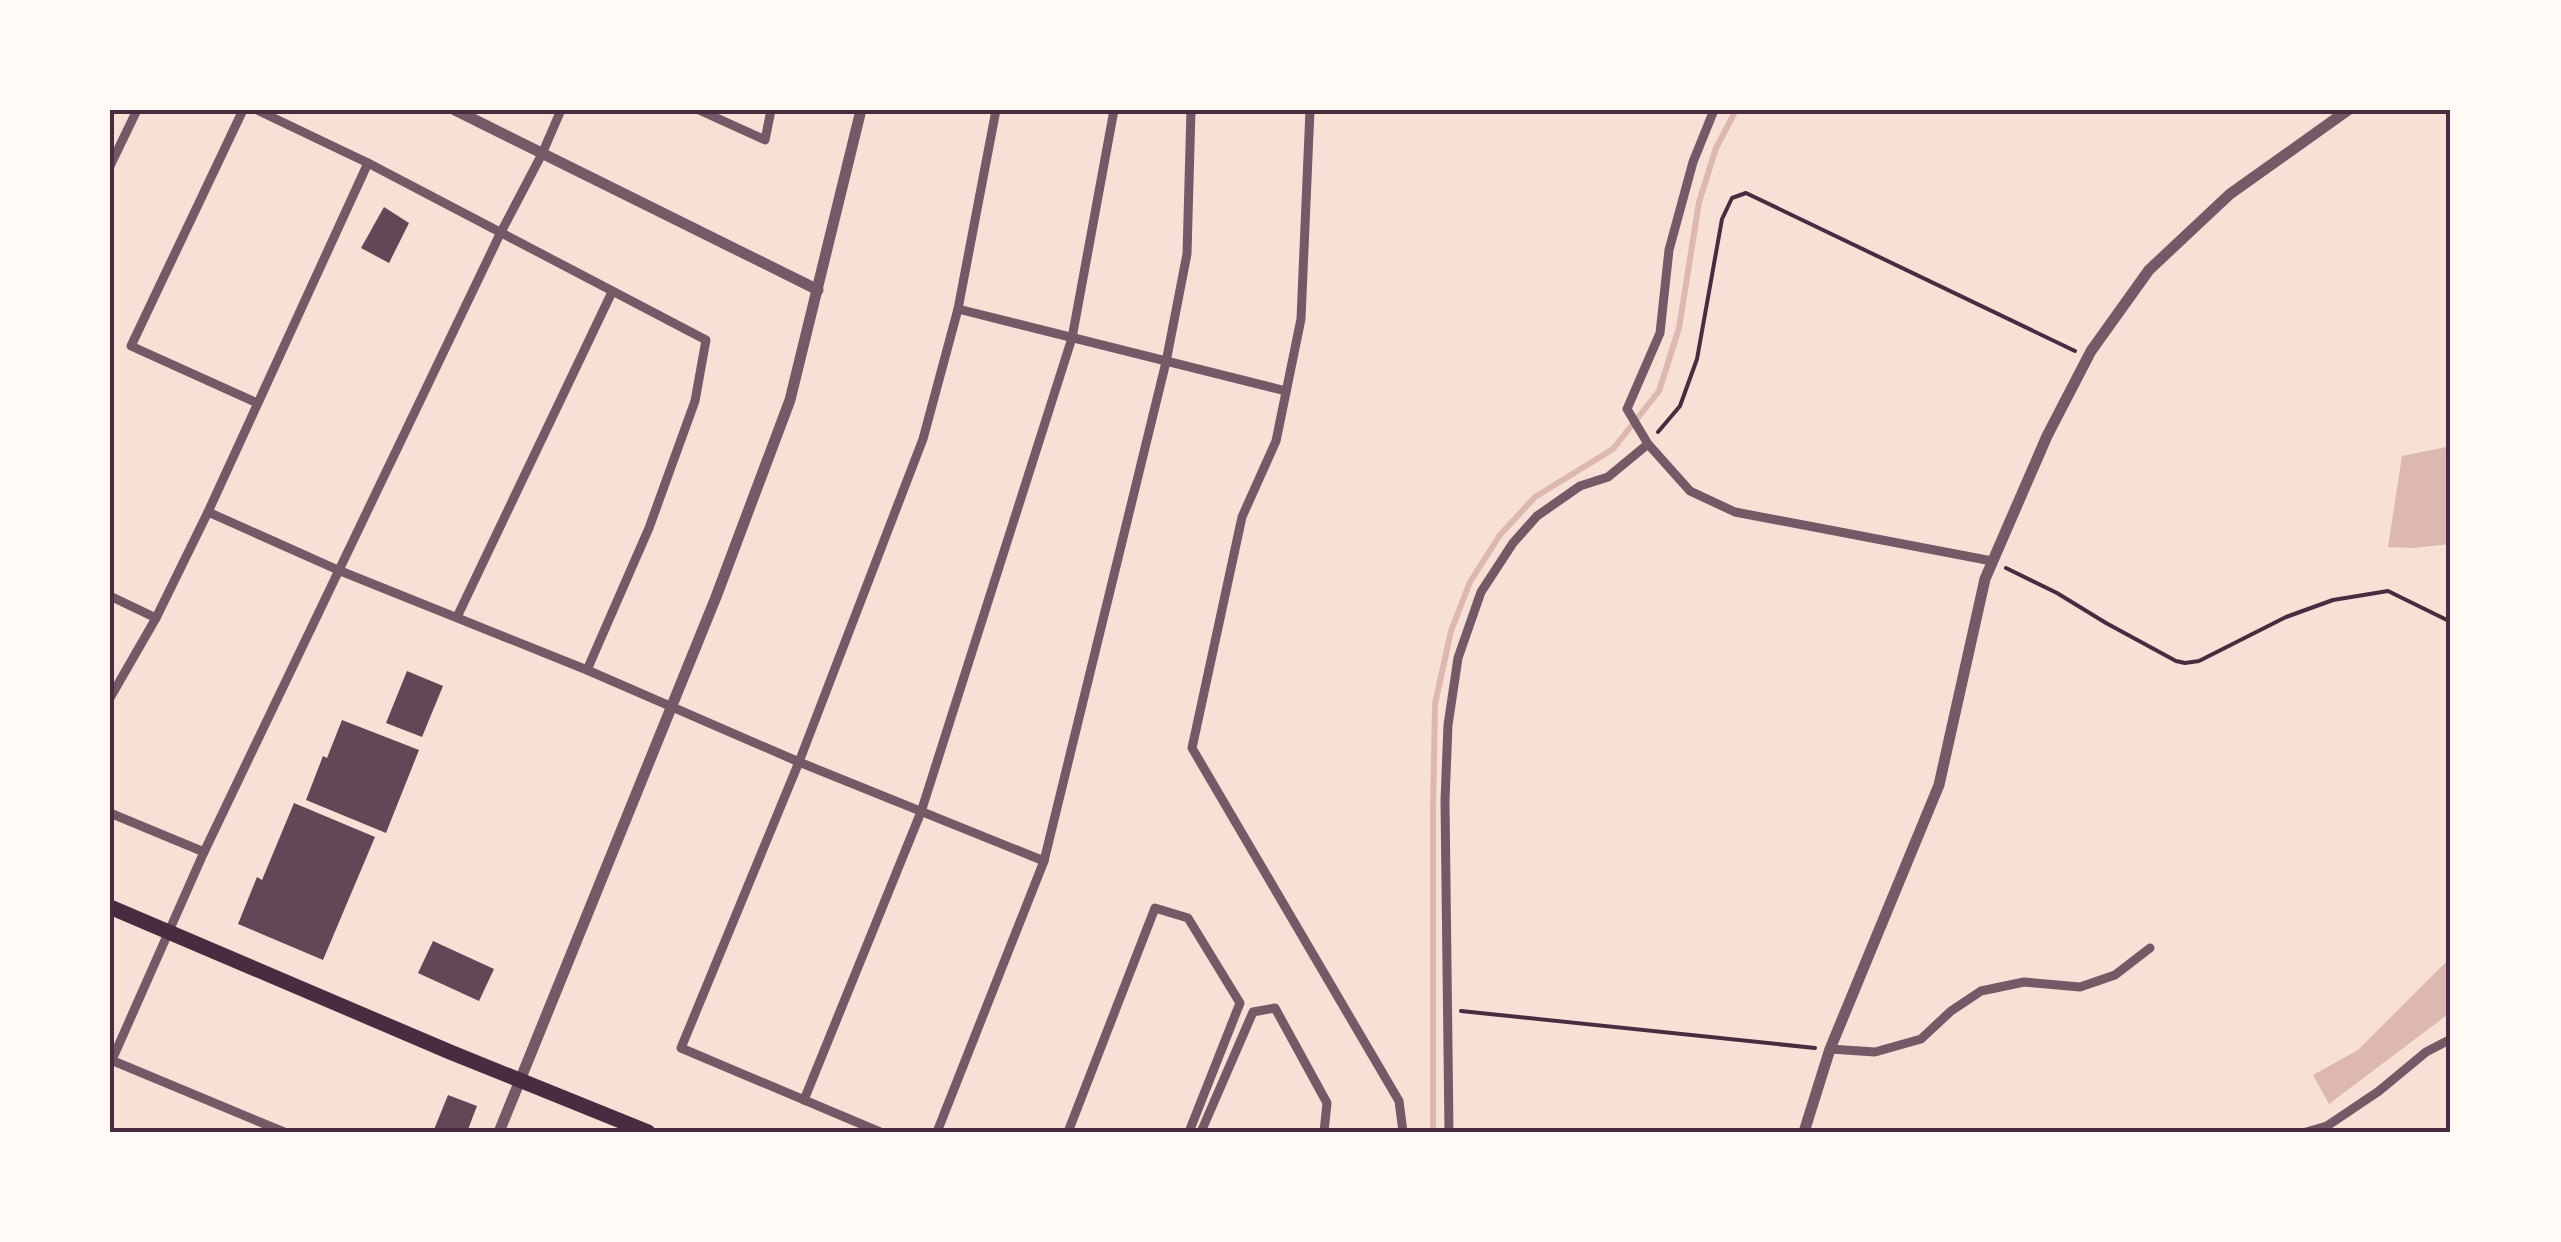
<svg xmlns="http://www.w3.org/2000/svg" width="2561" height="1242" font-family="'Roboto Condensed',sans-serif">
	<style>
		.water { fill: #dcb8b0 }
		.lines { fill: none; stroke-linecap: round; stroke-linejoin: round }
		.stream { stroke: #dcb8b0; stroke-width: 6 }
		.building { fill: #644757 }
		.path { stroke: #4a2c40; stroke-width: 4 }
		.minor { stroke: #755966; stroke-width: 9 }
		.tertiary { stroke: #755966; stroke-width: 11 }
		.primary { stroke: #4a2c40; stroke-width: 15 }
		.neatline { fill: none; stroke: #4a2c40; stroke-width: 4 }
	</style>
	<rect width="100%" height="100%" fill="#f7e1d7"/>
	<g class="water">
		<path d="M 2451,446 L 2451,544 L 2413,548 L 2388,547 L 2402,456 Z"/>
		<path d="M 2447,961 L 2451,965 L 2451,1012 L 2329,1104 L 2313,1075 L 2358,1050 Z"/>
	</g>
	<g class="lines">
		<path class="stream" d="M 1433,1132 L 1433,811 L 1435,704 L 1451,631 L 1470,582 L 1500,535 L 1535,497 L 1613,449 L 1659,391 L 1679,328 L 1699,202 L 1716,148 L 1736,110"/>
	</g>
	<g class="building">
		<path d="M 384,207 L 409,223 L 389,263 L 361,248 Z"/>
		<path d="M 407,671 L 443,686 L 422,737 L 386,723 Z"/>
		<path d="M 342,720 L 419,750 L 386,833 L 306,800 L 323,756 L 327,758 Z"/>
		<path d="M 294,803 L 375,837 L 323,960 L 238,924 L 257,877 L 262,880 Z"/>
		<path d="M 433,941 L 494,969 L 479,1001 L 418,973 Z"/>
		<path d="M 448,1095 L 477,1106 L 467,1132 L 433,1132 Z"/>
	</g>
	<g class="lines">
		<g class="path">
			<path d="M 1658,432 L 1680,406 L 1697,359 L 1722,219 L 1732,198 L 1746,193 L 2075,351"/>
			<path d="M 2006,568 L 2057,593 L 2106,623 L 2176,661 L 2185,663 L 2199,661 L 2286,617 L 2333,600 L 2388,591 L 2451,622"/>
			<path d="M 1461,1011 L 1815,1048"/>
		</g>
		<g class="minor">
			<path d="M 243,110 L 131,346 L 257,403"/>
			<path d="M 257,110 L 368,163 L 706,340 L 695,401 L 649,528 L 587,670"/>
			<path d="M 699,110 L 765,140 L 771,110"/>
			<path d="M 1310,110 L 1301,319 L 1276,441 L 1242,517 L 1192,748 L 1399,1101 L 1403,1132"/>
			<path d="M 1714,110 L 1693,162 L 1669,250 L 1660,333 L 1627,409 L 1648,444 L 1690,491 L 1735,512 L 1992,561"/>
			<path d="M 110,166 L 137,110"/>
			<path d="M 958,309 L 1286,391"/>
			<path d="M 208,512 L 338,570 L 587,670 L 799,762 L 1044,861"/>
			<path d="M 110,596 L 156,618"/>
			<path d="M 457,617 L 612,292"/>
			<path d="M 110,698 L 156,618 L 208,512 L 368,163"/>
			<path d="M 110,813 L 204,852"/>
			<path d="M 1830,1049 L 1875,1052 L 1921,1039 L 1951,1011 L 1981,991 L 2024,982 L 2080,987 L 2115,975 L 2150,948"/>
			<path d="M 111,1060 L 284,1132"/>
			<path d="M 112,1060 L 204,852 L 500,234 L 542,154 L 561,110"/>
			<path d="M 804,1100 L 921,812 L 1072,338 L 1114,110"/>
			<path d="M 880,1132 L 681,1048 L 799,762 L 923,439 L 958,309 L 996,110"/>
			<path d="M 937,1132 L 1044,861 L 1166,362 L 1187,254 L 1191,110"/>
			<path d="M 1068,1132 L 1155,908 L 1188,918 L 1240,1003 L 1189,1132"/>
			<path d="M 1201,1132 L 1253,1012 L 1275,1008 L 1327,1103 L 1324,1132"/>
			<path d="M 1449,1132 L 1445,801 L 1448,725 L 1458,658 L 1481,592 L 1513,543 L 1537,516 L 1580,486 L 1608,477 L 1648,444"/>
			<path d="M 2306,1132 L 2327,1126"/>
			<path d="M 2324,1132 L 2327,1126 L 2379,1091 L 2426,1052 L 2451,1039"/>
		</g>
		<g class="tertiary">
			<path d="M 455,110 L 818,290"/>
			<path d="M 499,1132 L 716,597 L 790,400 L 861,110"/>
			<path d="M 1804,1132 L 1830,1049 L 1939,785 L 1985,579 L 2047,436 L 2091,351 L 2149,270 L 2230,194 L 2348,110"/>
		</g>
		<path class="primary" d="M 110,907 L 450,1052 L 648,1132"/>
	</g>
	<rect width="2561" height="1242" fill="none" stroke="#fffaf5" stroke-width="225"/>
	<rect x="112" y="112" width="2336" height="1018" class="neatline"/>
</svg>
